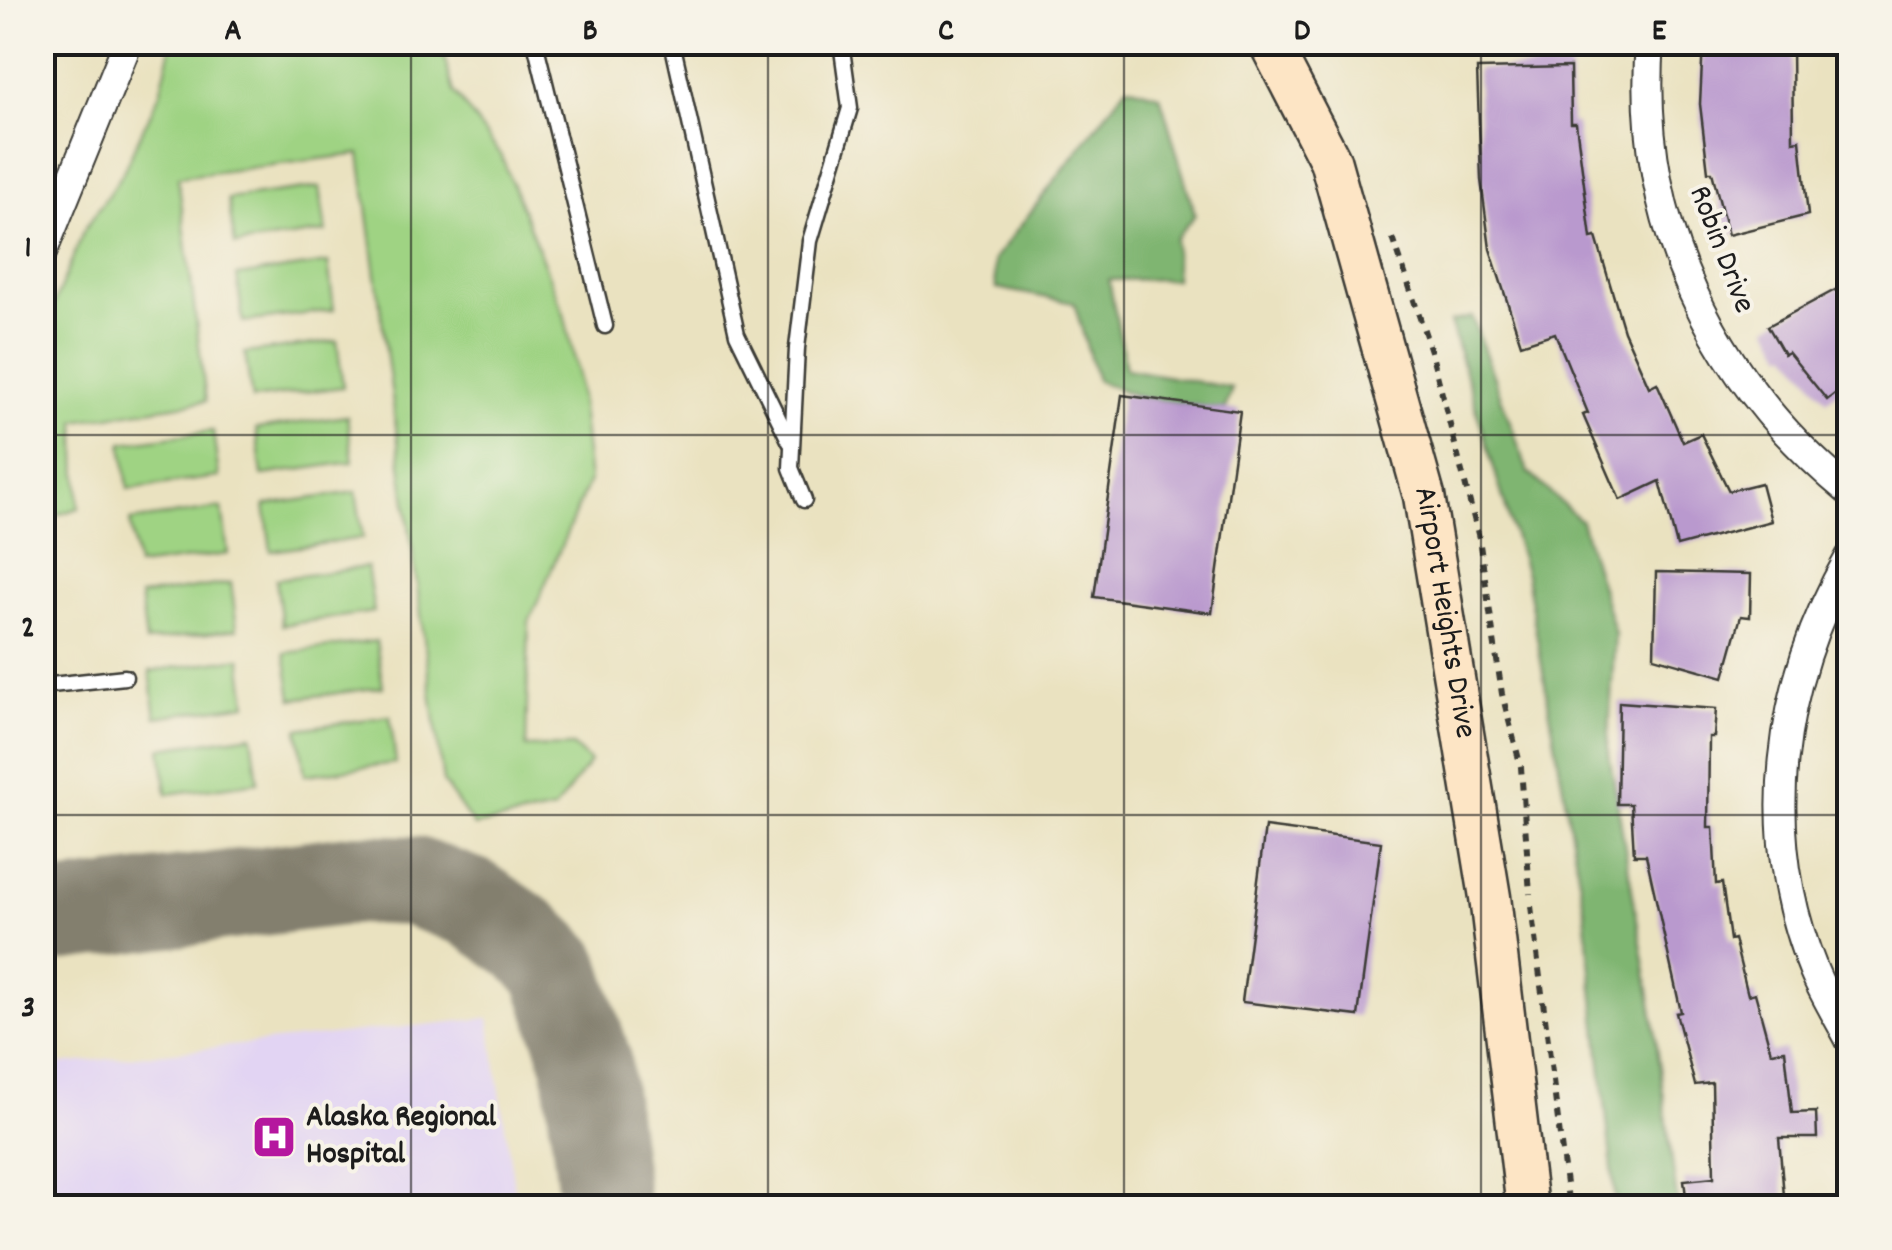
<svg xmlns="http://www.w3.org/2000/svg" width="1892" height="1250" font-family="Dekko,sans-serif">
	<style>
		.built { fill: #e2d4f3 }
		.green { fill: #9fd383; stroke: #5e7850; stroke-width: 2.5 }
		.forest { fill: #7fb571; stroke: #4e6846; stroke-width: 2.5 }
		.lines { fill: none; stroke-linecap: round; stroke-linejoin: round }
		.taxiway { stroke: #837f6e; stroke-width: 90 }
		.building { fill: #b999ce }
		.lane-casing { stroke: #3b3a35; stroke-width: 19 }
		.street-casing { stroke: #3b3a35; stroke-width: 32 }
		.secondary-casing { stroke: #3b3a35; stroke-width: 45 }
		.path { stroke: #3b3a35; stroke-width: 6; stroke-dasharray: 8 8; stroke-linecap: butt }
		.lane { stroke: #fff; stroke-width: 14 }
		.street { stroke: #fff; stroke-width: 28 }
		.secondary { stroke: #fde5c5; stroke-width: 40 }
		.grid { fill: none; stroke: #1c1c1c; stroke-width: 2.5; stroke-opacity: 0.55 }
		.labels { text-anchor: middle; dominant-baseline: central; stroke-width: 8; stroke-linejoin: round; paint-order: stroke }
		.street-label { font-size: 32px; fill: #1c1c1c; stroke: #f7f3e8 }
		.poi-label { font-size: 32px; font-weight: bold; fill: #1c1c1c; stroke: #f7f3e8; text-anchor: start }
		.neatline { fill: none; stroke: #1c1c1c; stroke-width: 4 }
		.grid-label { font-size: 32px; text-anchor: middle; font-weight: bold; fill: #1c1c1c }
	</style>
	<rect width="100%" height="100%" fill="#f7f3e8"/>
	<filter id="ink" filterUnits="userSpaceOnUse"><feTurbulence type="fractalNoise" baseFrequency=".01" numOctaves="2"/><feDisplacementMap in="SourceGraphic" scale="20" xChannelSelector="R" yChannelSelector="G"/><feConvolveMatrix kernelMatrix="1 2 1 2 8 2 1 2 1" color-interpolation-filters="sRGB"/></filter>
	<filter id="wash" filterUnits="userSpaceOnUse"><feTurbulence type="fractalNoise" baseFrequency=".0048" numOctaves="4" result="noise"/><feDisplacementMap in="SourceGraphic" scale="40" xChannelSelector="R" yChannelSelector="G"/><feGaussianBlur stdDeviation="2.25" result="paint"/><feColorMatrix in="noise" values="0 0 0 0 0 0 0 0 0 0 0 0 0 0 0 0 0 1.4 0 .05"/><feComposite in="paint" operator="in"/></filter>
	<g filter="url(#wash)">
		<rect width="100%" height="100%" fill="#eae2c0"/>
		<path class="built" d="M 489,1018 L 517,1207 L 43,1207 L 43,1066 Z"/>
		<g class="green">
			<path d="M 172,43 L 440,43 L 454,92 L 501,155 L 564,314 L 577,370 L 589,481 L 529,622 L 526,747 L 573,746 L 590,762 L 554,810 L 474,826 L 443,782 L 360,154 L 178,177 L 206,401 L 76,421 L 79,508 L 43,519 L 43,331 L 84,230 L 121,176 L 160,93 Z"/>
			<path d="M 320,187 L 326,232 L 235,245 L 228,199 Z"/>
			<path d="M 328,263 L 334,310 L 243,322 L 237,276 Z"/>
			<path d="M 337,341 L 343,387 L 252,399 L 245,353 Z"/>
			<path d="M 347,416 L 353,462 L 262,475 L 256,429 Z"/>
			<path d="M 213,431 L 219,477 L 128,489 L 122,443 Z"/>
			<path d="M 356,492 L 363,538 L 271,551 L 265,505 Z"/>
			<path d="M 222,508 L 228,554 L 137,566 L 130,521 Z"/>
			<path d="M 367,567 L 374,612 L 282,625 L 276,579 Z"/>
			<path d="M 231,583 L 237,629 L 146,642 L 140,596 Z"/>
			<path d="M 376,641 L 383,687 L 292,699 L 285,653 Z"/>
			<path d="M 241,658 L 247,704 L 156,717 L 150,671 Z"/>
			<path d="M 390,716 L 396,763 L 305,775 L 298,729 Z"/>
			<path d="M 252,735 L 258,782 L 167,794 L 161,748 Z"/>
		</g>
		<g class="forest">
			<path d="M 1127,86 L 1160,95 L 1195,215 L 1175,239 L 1175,279 L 1109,280 L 1126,369 L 1232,388 L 1225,409 L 1143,398 L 1097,381 L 1074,303 L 996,288 L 994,260 Z"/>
			<path d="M 1472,317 L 1528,472 L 1581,521 L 1615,634 L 1608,747 L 1653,1014 L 1678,1207 L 1616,1207 L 1585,913 L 1526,575 L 1450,322 Z"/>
		</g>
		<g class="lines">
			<path class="taxiway" d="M 42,919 L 357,879 L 412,881 L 471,902 L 526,939 L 556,968 L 586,1059 L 605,1208"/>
		</g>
		<g id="blocks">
			<g class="building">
				<path d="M 1703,42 L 1792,42 L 1793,141 L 1800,140 L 1808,215 L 1728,235 L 1712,172 L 1708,172 L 1700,104 Z"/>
				<path d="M 1570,67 L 1571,123 L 1576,123 L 1591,238 L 1596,237 L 1624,331 L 1649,387 L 1657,383 L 1683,442 L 1701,434 L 1729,491 L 1761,483 L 1771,521 L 1677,546 L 1660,481 L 1620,500 L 1583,415 L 1588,413 L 1555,333 L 1521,344 L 1490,249 L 1481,180 L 1477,69 Z"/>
				<path d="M 1850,282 L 1850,382 L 1827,400 L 1788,352 L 1784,354 L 1768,326 Z"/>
				<path d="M 1122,395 L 1240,411 L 1212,613 L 1094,597 Z"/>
				<path d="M 1656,572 L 1751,574 L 1750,617 L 1741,616 L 1724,677 L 1654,657 Z"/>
				<path d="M 1619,702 L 1716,709 L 1714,737 L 1709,737 L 1708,827 L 1713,827 L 1716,884 L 1722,883 L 1730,940 L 1734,939 L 1748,995 L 1755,993 L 1771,1052 L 1785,1050 L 1792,1113 L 1816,1112 L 1817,1138 L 1779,1138 L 1784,1196 L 1687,1205 L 1684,1180 L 1714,1177 L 1712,1083 L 1695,1085 L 1676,1013 L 1681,1012 L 1646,855 L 1634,855 L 1631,804 L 1617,804 Z"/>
				<path d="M 1265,827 L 1381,842 L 1358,1016 L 1242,1002 Z"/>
			</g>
		</g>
	</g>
	<g filter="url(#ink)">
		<use href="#blocks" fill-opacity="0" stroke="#3b3a35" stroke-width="2.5"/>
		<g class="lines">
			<defs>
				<g id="lane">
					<path d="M 535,42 L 605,326"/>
					<path d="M 672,42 L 737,334 L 790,442"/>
					<path d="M 42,182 L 68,196"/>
					<path d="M 804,500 L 791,468 L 797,348 L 810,241 L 850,108 L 841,42"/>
					<path d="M 42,686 L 125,677"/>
				</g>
				<g id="street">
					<path d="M 1650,42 C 1636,222 1712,379 1850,492"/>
					<path d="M 42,253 L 128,42"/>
					<path d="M 1850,557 C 1777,683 1758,835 1814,971 C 1824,995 1838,1017 1850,1040"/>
				</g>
				<g id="secondary">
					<path id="s1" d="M 1269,42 L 1330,160 L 1424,496 L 1490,897 L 1527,1208"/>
				</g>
			</defs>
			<use href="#lane" class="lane-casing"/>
			<use href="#street" class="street-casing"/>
			<use href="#secondary" class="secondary-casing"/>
			<g class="path">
				<path d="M 1393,238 L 1431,351 L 1479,538 L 1502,694 L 1521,767 L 1530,894"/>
				<path d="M 1531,906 L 1569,1208"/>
			</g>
			<use href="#lane" class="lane"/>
			<use href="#street" class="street"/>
			<use href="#secondary" class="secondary"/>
		</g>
	</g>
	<path class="grid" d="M 411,42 L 411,1208M 768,42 L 768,1208M 1124,42 L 1124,1208M 1481,42 L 1481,1208M 42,435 L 1850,435M 42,815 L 1850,815"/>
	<defs>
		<symbol id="hospital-square" viewBox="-11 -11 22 22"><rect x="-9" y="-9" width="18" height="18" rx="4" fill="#b5179e" stroke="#f7f3e8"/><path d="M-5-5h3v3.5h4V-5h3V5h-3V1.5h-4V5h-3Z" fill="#fff"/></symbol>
	</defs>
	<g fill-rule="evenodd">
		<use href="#hospital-square" x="249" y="1112" width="50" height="50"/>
	</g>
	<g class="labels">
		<g class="street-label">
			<text transform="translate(1720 250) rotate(69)">Robin Drive</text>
			<text stroke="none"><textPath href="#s1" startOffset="600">Airport Heights Drive</textPath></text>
		</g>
		<g class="poi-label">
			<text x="306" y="1119">Alaska Regional<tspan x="306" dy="37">Hospital</tspan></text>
		</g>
	</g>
	<rect width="1892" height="1250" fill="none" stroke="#f7f3e8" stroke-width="110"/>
	<rect x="55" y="55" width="1782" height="1140" class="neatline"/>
	<g class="grid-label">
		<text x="233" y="39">A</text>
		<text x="590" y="39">B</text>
		<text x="946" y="39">C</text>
		<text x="1302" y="39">D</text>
		<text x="1659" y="39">E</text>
		<text x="28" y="256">1</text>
		<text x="28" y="636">2</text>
		<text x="28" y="1016">3</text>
	</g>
</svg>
